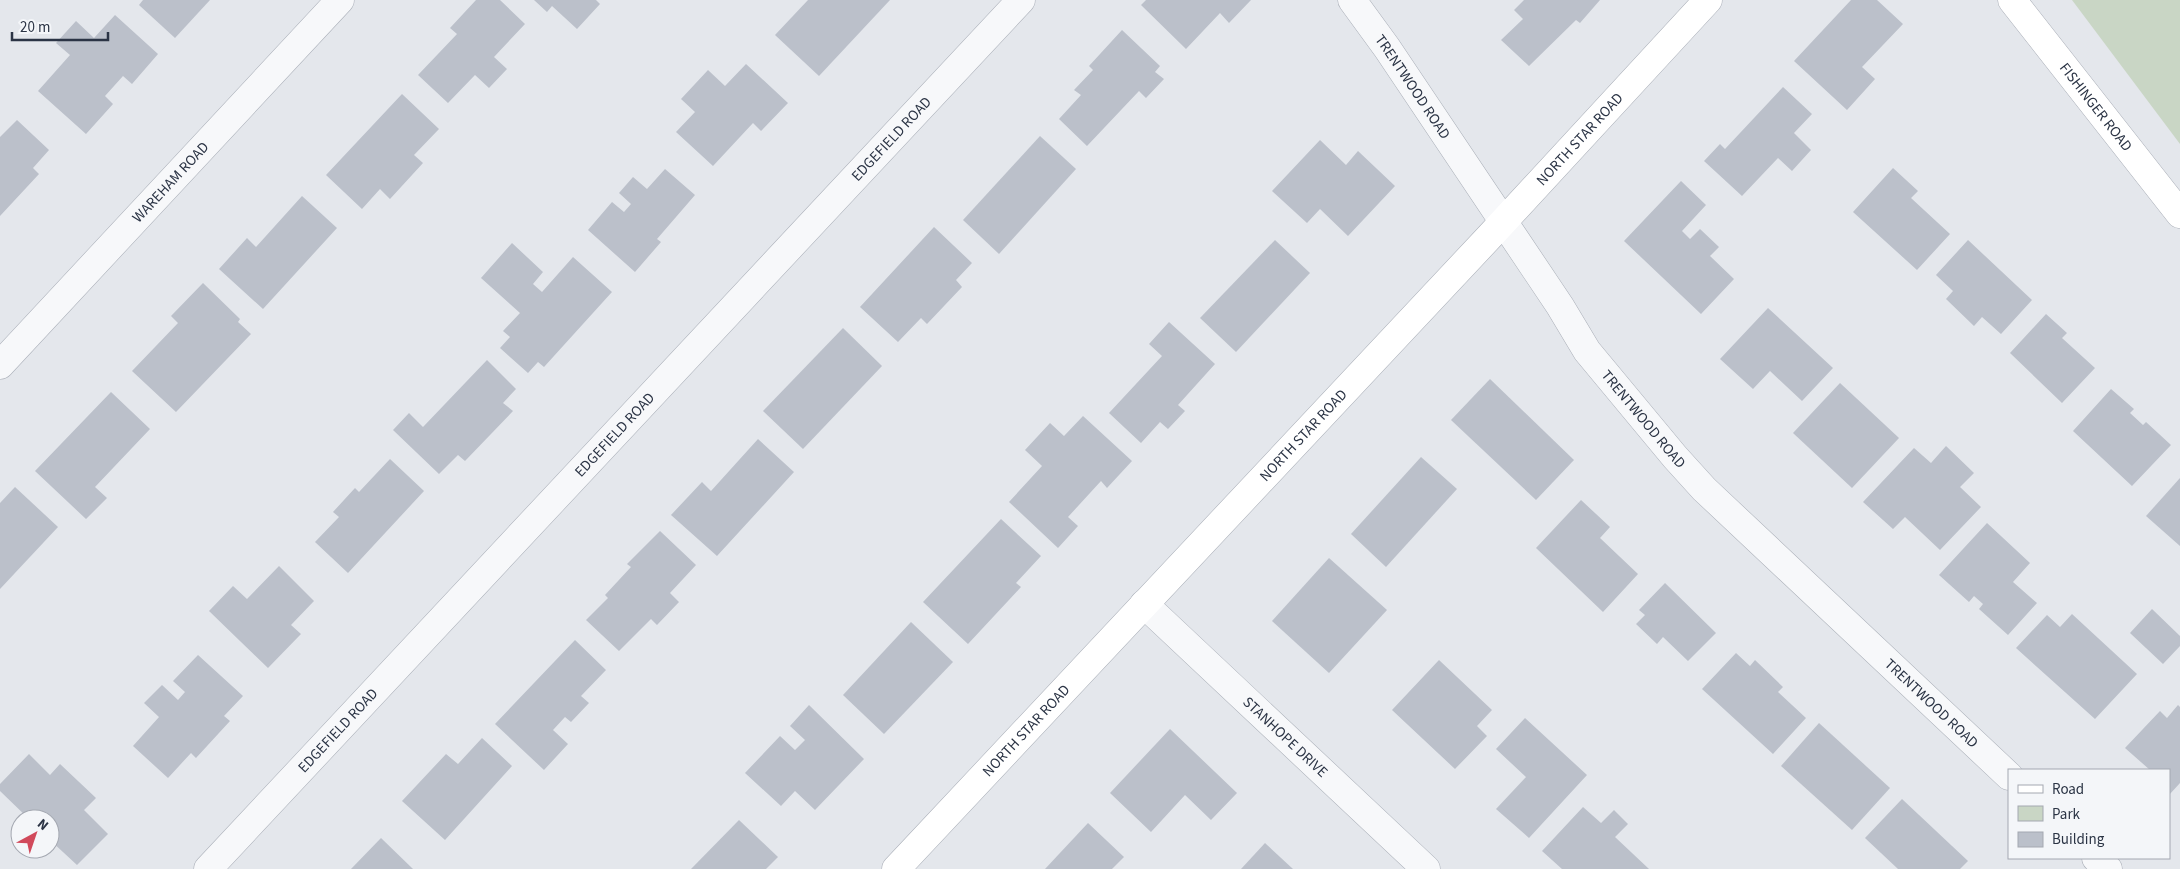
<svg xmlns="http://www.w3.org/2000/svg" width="2180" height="869" font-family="'Source Sans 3',sans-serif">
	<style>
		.green { fill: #c9d6c5 }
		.building { fill: #bbc0ca }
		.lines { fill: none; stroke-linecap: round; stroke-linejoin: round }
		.street-casing { stroke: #a9aeb7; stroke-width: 29 }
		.secondary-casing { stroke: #a9aeb7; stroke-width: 29 }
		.street { stroke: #f7f8fa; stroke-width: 28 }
		.secondary { stroke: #fff; stroke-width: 28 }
		.labels { text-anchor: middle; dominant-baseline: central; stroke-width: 4.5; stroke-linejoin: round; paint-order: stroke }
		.street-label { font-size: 15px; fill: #2b3445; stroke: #f4f6f9 }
	</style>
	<rect width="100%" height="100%" fill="#e4e7ec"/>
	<path class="green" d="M 2072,0 L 2180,0 L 2180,144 Z"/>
	<g class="building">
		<path d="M 143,0 L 210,0 L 175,38 L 139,5 Z"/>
		<path d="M 476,0 L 500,0 L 525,24 L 494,57 L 507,69 L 489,88 L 475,75 L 448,103 L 418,75 L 457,34 L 450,28 Z"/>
		<path d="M 534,0 L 596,0 L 600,4 L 577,29 L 552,6 L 547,12 Z"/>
		<path d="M 808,0 L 890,0 L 819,76 L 775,35 Z"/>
		<path d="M 1146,0 L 1251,0 L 1229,23 L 1220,13 L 1186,49 L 1141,5 Z"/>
		<path d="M 1524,0 L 1600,0 L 1580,23 L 1576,20 L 1529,66 L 1501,40 L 1523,19 L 1514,10 Z"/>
		<path d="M 1851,0 L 1877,0 L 1903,24 L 1862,67 L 1875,79 L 1847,110 L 1794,61 Z"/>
		<path d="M 115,15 L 158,54 L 132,84 L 123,76 L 105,96 L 113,104 L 86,134 L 38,91 L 70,55 L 56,43 L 76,21 L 94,38 Z"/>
		<path d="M 1122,30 L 1160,66 L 1155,72 L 1164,79 L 1146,98 L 1139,91 L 1087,146 L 1059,119 L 1081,95 L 1074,90 L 1093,70 L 1089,66 Z"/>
		<path d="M 746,64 L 788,103 L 761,131 L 753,123 L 713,166 L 676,132 L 695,112 L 681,99 L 708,70 L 725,86 Z"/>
		<path d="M 1783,87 L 1812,114 L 1794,133 L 1811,150 L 1792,171 L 1778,158 L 1742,196 L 1704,161 L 1720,144 L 1725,149 Z"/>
		<path d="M 402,94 L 439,129 L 414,155 L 423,163 L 390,199 L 380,189 L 362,209 L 326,175 Z"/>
		<path d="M 17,120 L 49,150 L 33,168 L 39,174 L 0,216 L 0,137 Z"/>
		<path d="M 1040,136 L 1076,169 L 999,254 L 963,220 Z"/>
		<path d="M 1320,140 L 1346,165 L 1358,151 L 1395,186 L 1348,236 L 1320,209 L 1307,223 L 1272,191 Z"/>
		<path d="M 1893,168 L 1918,191 L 1911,198 L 1950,234 L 1917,270 L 1853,212 Z"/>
		<path d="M 665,169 L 695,195 L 657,239 L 661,242 L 635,272 L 588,230 L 612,202 L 624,212 L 631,204 L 619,193 L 633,177 L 647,189 Z"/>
		<path d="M 1681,181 L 1706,205 L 1682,231 L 1690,239 L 1700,229 L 1719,247 L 1710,256 L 1734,279 L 1701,314 L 1624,241 Z"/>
		<path d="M 302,196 L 337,228 L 263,309 L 219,269 L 247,238 L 256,247 Z"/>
		<path d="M 934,227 L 972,263 L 956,280 L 962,287 L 927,324 L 921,318 L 898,342 L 860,307 Z"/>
		<path d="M 1275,240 L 1310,273 L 1236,352 L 1200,318 Z"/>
		<path d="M 1968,240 L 2032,300 L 2001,334 L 1982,317 L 1974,326 L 1946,299 L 1953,291 L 1936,275 Z"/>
		<path d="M 512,243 L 543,272 L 533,284 L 542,292 L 573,257 L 612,292 L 544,367 L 538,362 L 528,373 L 500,348 L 510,337 L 503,331 L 520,313 L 481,278 Z"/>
		<path d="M 203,283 L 240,319 L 238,322 L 251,334 L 176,412 L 132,371 L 178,323 L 171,316 Z"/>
		<path d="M 1768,308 L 1833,368 L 1802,401 L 1770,371 L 1753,389 L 1720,359 Z"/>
		<path d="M 2046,314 L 2067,333 L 2062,338 L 2095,368 L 2062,403 L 2010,353 Z"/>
		<path d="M 1169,322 L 1215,364 L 1178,405 L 1185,411 L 1168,429 L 1160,422 L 1141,443 L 1109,413 L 1162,356 L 1149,344 Z"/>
		<path d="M 843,328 L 882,366 L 803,449 L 763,411 Z"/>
		<path d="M 487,360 L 516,389 L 503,403 L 513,411 L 465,461 L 458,455 L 439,474 L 393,430 L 409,413 L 423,427 Z"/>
		<path d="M 1490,379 L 1574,460 L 1536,500 L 1451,420 Z"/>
		<path d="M 1840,383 L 1899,438 L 1852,488 L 1793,433 Z"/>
		<path d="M 2111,389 L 2134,409 L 2130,413 L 2143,425 L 2146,422 L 2171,445 L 2132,486 L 2073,431 Z"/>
		<path d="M 111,392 L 150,429 L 95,487 L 107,498 L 86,519 L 35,471 Z"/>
		<path d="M 1083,416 L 1132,461 L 1107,488 L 1101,481 L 1068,517 L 1078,526 L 1058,548 L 1009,502 L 1042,466 L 1025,450 L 1050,423 L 1064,436 Z"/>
		<path d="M 758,439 L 794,472 L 717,556 L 671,515 L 702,482 L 711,491 Z"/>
		<path d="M 1946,446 L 1974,473 L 1960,487 L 1981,507 L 1940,550 L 1905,517 L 1893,529 L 1863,502 L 1914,448 L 1931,463 Z"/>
		<path d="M 1421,457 L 1457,489 L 1386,567 L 1351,534 Z"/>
		<path d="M 390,459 L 424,491 L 348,573 L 315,542 L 339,517 L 333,512 L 355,488 L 359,492 Z"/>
		<path d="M 2180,478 L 2180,546 L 2146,516 Z"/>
		<path d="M 15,487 L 58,527 L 0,589 L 0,503 Z"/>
		<path d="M 1581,500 L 1610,527 L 1600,538 L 1638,574 L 1603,612 L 1536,548 Z"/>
		<path d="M 1001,519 L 1041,556 L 1016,583 L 1021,587 L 968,644 L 923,602 Z"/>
		<path d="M 1987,523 L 2030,563 L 2013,582 L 2037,603 L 2008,635 L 1979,609 L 1983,604 L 1974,596 L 1969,602 L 1939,575 Z"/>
		<path d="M 660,531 L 696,565 L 670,593 L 679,602 L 657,625 L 651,619 L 619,651 L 586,620 L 608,598 L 605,595 L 631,567 L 627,564 Z"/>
		<path d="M 1329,558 L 1387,610 L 1329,673 L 1272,621 Z"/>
		<path d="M 279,566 L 314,601 L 291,625 L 301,634 L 268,668 L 209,611 L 233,586 L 247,599 Z"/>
		<path d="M 1665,583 L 1716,633 L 1688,661 L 1663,637 L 1657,644 L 1636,624 L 1645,615 L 1639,610 Z"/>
		<path d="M 2152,609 L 2180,636 L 2180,646 L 2163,664 L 2130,633 Z"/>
		<path d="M 2072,614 L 2137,674 L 2095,719 L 2016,648 L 2047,615 L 2060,627 Z"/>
		<path d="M 911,622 L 953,662 L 884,734 L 843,695 Z"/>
		<path d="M 575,640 L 606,670 L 581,696 L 589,703 L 571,722 L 565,717 L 553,730 L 568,744 L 544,770 L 495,724 Z"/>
		<path d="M 1736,653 L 1750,666 L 1755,660 L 1783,687 L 1778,692 L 1806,718 L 1773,754 L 1702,689 Z"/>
		<path d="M 198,655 L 243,696 L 224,716 L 230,721 L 196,758 L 191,753 L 168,778 L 133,746 L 159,717 L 144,703 L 162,685 L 178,700 L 185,692 L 173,681 Z"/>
		<path d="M 1439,660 L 1492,710 L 1477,726 L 1487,736 L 1455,769 L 1392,710 Z"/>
		<path d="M 809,705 L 864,759 L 815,810 L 795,791 L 781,806 L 745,773 L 780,736 L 795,750 L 805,740 L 790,726 Z"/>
		<path d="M 2178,705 L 2180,707 L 2180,783 L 2169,795 L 2169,770 L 2150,770 L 2125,748 L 2160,711 L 2167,718 Z"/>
		<path d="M 1525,718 L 1587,775 L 1529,838 L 1496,809 L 1526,777 L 1496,749 Z"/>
		<path d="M 1819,723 L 1890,788 L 1852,830 L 1781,766 Z"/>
		<path d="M 1170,729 L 1237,793 L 1211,820 L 1185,795 L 1151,832 L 1110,793 Z"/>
		<path d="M 482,738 L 512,766 L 445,840 L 402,801 L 446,754 L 458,764 Z"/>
		<path d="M 29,754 L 50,775 L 60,764 L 96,798 L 84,810 L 108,834 L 77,865 L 50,840 L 50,819 L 29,819 L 0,791 L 0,784 Z"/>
		<path d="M 1902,799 L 1968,861 L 1960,869 L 1898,869 L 1865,838 Z"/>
		<path d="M 1583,807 L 1601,823 L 1614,810 L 1628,824 L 1615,837 L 1649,869 L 1562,869 L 1542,851 Z"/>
		<path d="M 739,820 L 778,857 L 766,869 L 691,869 Z"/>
		<path d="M 1088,823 L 1124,857 L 1112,869 L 1045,869 Z"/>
		<path d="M 381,838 L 413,869 L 351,869 Z"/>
		<path d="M 1265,843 L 1293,869 L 1241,869 Z"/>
	</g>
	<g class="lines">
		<defs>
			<g id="street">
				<path id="s1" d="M 1352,0 L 1387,48 L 1560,306 L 1587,351 L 1675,457 L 1704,489 L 2009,776"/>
				<path id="s2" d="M 0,365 L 340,0"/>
				<path id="s3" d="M 1144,604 L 1426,869"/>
				<path d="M 2096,858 L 2108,869"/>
				<path id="s4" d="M 208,869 L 1021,0"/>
			</g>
			<g id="secondary">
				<path id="s5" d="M 2012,0 L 2180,214"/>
				<path id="s6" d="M 896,869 L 1491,235 L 1708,0"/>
			</g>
		</defs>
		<use href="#street" class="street-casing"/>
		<use href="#secondary" class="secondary-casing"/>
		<use href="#street" class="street"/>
		<use href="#secondary" class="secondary"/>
	</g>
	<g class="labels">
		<g class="street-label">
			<text stroke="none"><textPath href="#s1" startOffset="106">TRENTWOOD ROAD</textPath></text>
			<text stroke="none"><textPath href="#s5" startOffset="136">FISHINGER ROAD</textPath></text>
			<text stroke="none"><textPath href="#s4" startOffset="1000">EDGEFIELD ROAD</textPath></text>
			<text stroke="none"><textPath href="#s6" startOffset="1000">NORTH STAR ROAD</textPath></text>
			<text stroke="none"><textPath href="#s2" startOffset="250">WAREHAM ROAD</textPath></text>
			<text stroke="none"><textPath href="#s1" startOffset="511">TRENTWOOD ROAD</textPath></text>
			<text stroke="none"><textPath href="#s4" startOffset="595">EDGEFIELD ROAD</textPath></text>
			<text stroke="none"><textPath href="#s6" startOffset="595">NORTH STAR ROAD</textPath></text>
			<text stroke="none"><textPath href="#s1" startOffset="916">TRENTWOOD ROAD</textPath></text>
			<text stroke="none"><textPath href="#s4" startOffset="190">EDGEFIELD ROAD</textPath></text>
			<text stroke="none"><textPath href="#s6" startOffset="190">NORTH STAR ROAD</textPath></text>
			<text stroke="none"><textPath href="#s3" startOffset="194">STANHOPE DRIVE</textPath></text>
		</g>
	</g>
	<rect x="2008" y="769" width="162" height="90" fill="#f4f6f9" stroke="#a4a8b1"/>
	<rect x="2018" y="785" width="25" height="8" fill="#ffffff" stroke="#a4a8b1"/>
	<text x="2052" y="794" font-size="15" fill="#2b3445">Road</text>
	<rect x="2018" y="806" width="25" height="15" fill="#c9d6c5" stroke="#a4a8b1"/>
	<text x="2052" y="819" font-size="15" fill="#2b3445">Park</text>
	<rect x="2018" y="832" width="25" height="15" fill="#bbc0ca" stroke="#a4a8b1"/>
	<text x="2052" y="844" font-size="15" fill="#2b3445">Building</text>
	<g transform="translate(35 834) rotate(40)"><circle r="24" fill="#f4f6f9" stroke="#a4a8b1"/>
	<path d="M0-4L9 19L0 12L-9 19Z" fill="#d1495b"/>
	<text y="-8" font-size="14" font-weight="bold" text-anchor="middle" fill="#2b3445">N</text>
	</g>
	<path d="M12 32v8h96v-8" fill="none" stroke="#2b3445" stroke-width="2.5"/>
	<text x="20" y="32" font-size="15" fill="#2b3445" stroke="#f4f6f9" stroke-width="4" paint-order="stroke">20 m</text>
</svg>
